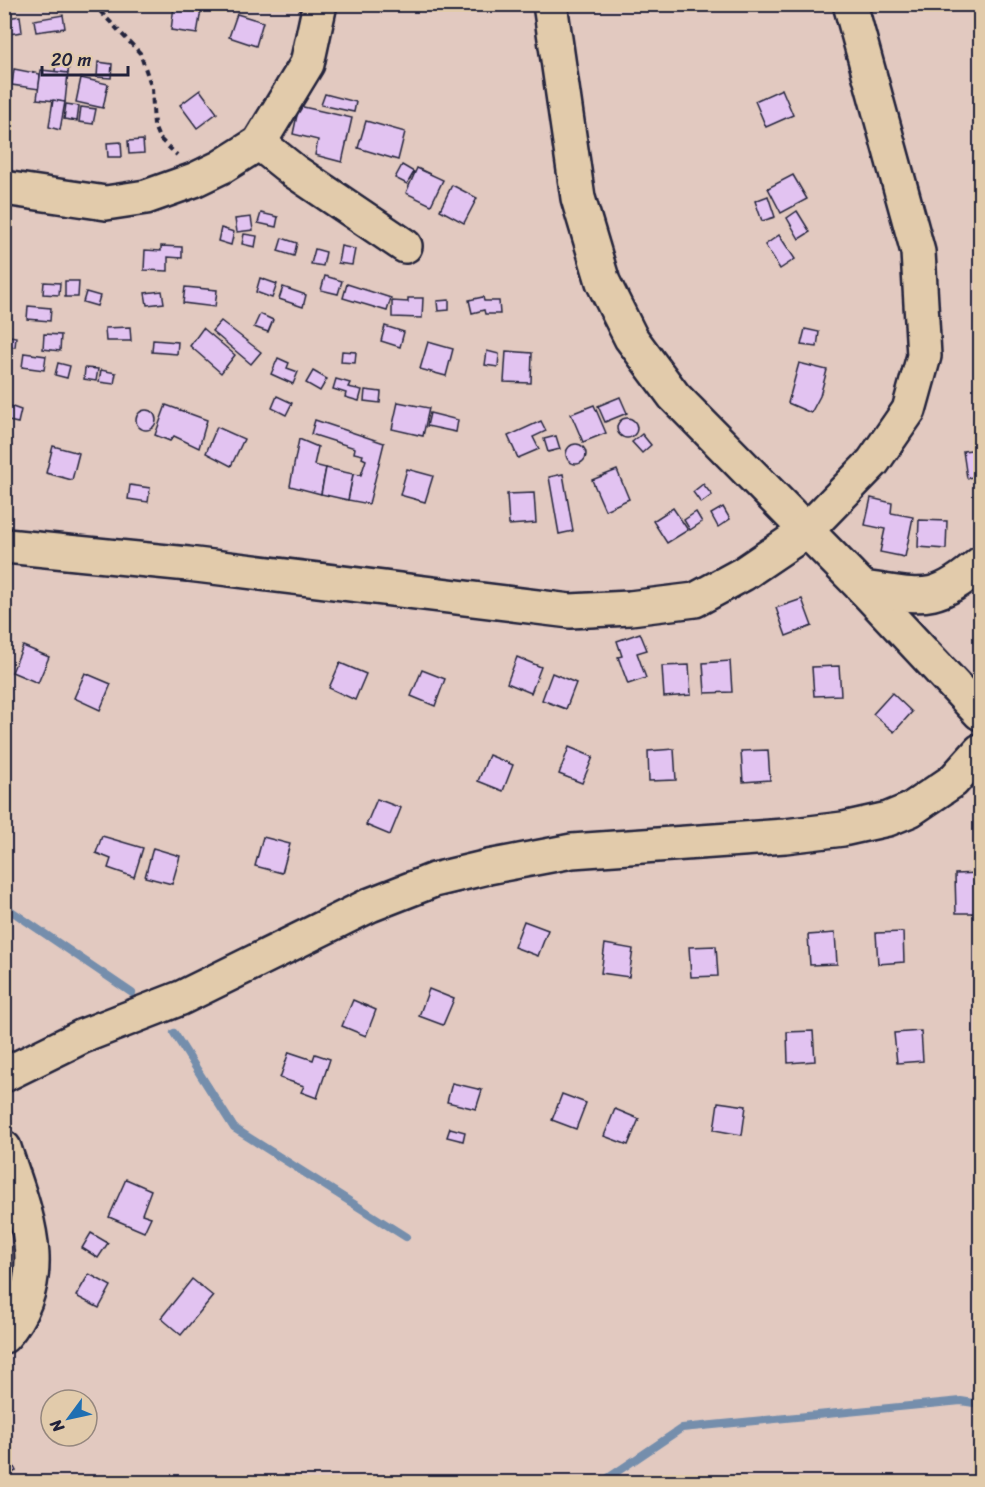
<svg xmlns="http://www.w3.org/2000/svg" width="985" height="1487" font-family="Sriracha,sans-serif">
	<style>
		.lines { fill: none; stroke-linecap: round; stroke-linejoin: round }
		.stream { stroke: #758eac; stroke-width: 8 }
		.building { fill: #e2c3f1; stroke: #22223b; stroke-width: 1.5 }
		.minor-casing { stroke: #22223b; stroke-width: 38 }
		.path { stroke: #22223b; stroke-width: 4; stroke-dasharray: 6 4.5; stroke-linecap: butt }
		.minor { stroke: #e2cbab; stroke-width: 33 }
	</style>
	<rect width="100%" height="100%" fill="#e2c9c0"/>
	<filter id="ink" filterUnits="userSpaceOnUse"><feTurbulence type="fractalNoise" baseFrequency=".0167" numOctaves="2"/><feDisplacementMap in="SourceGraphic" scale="12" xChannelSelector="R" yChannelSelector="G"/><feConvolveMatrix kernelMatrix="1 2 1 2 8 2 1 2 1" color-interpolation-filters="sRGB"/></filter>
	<g filter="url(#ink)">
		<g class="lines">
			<g class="stream">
				<path d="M 4,906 L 132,993"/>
				<path d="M 174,1033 L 234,1128 L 406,1237"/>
				<path d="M 602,1482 L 682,1428 L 961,1401 L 980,1404"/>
			</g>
		</g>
		<g class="building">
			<path d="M 174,6 L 201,10 L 197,34 L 171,30 Z"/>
			<path d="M 237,14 L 263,22 L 256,46 L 229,37 Z"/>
			<path d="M 63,15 L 65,28 L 36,32 L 34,20 Z"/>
			<path d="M 20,16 L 22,32 L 9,34 L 7,18 Z"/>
			<path d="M 56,55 L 70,57 L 68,73 L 55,72 Z"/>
			<path d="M 98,62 L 112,64 L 111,78 L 97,77 Z"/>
			<path d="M 14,69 L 40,74 L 39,89 L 12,85 Z"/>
			<path d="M 41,70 L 68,73 L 65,102 L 37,99 Z"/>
			<path d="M 81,78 L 108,84 L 103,108 L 76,102 Z"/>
			<path d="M 782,89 L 793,115 L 766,127 L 755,101 Z"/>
			<path d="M 200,90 L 217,113 L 197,128 L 180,105 Z"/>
			<path d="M 325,94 L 356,102 L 354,112 L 321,105 Z"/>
			<path d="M 53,100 L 65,102 L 60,130 L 49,127 Z"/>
			<path d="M 66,104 L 79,106 L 77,121 L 64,119 Z"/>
			<path d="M 299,106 L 352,118 L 342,162 L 315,155 L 318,140 L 293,134 Z"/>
			<path d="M 81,107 L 96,109 L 93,124 L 79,122 Z"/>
			<path d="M 366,121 L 405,132 L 398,160 L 358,148 Z"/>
			<path d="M 143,140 L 144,153 L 129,154 L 128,141 Z"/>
			<path d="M 121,142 L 122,157 L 108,157 L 107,143 Z"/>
			<path d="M 402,165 L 414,172 L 407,184 L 395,178 Z"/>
			<path d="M 417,168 L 443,180 L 431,205 L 406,193 Z"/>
			<path d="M 793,175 L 807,199 L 781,213 L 768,188 Z"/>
			<path d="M 452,185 L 477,198 L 464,223 L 440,210 Z"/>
			<path d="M 768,196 L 775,217 L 762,221 L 755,201 Z"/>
			<path d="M 797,211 L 810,232 L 799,239 L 787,218 Z"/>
			<path d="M 261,213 L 278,217 L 276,227 L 258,223 Z"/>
			<path d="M 251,217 L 253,230 L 237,232 L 235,219 Z"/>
			<path d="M 221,228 L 234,232 L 231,245 L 218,241 Z"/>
			<path d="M 244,234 L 257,236 L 255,247 L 242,244 Z"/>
			<path d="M 779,235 L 795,259 L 780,269 L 765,245 Z"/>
			<path d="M 282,238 L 297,243 L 294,256 L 278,251 Z"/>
			<path d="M 161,246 L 182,247 L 182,258 L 168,257 L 168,271 L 144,270 L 145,250 L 161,251 Z"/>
			<path d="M 341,246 L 355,249 L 352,265 L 338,263 Z"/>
			<path d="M 315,249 L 326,252 L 323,266 L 311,264 Z"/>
			<path d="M 325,276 L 342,281 L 338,294 L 321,290 Z"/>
			<path d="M 260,278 L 277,284 L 272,298 L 256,292 Z"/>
			<path d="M 65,281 L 79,281 L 78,297 L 65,297 Z"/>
			<path d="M 44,282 L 60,283 L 59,295 L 43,294 Z"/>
			<path d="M 347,284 L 391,298 L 387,311 L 343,298 Z"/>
			<path d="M 185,287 L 217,290 L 215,307 L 183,303 Z"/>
			<path d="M 283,287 L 306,295 L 303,307 L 279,299 Z"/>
			<path d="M 162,291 L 164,303 L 147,305 L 145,293 Z"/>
			<path d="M 86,292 L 100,296 L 97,306 L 83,302 Z"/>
			<path d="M 483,297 L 484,301 L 499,301 L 500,314 L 485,314 L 484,310 L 472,313 L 469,300 Z"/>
			<path d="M 408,298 L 423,298 L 422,318 L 392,317 L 392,301 L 408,302 Z"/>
			<path d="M 449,300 L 449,310 L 438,311 L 437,301 Z"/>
			<path d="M 28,306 L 51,308 L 50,321 L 27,319 Z"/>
			<path d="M 260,314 L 273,320 L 268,332 L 254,327 Z"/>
			<path d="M 221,321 L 261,352 L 251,364 L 212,331 Z"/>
			<path d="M 385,326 L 404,332 L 400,347 L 381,341 Z"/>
			<path d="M 130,327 L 131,341 L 106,341 L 105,328 Z"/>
			<path d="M 203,328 L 235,355 L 221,373 L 190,346 Z"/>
			<path d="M 805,329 L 819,332 L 817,347 L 801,345 Z"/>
			<path d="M 44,334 L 61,335 L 60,351 L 43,349 Z"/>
			<path d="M 4,335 L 16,337 L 15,347 L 4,345 Z"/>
			<path d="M 153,340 L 178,342 L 177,354 L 152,352 Z"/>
			<path d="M 428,342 L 453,349 L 446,376 L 420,369 Z"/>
			<path d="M 342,351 L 356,352 L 355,363 L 341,362 Z"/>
			<path d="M 487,351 L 499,354 L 498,367 L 485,365 Z"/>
			<path d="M 506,351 L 532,353 L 531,383 L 504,382 Z"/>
			<path d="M 24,353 L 46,356 L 44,370 L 22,367 Z"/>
			<path d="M 278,358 L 289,363 L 287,368 L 298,372 L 293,384 L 271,374 Z"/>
			<path d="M 58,363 L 70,366 L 67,378 L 55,375 Z"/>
			<path d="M 799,363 L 827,370 L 820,396 L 811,413 L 788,403 Z"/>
			<path d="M 85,368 L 98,369 L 96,381 L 84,379 Z"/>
			<path d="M 101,370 L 116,373 L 114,384 L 99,382 Z"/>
			<path d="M 313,371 L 327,379 L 320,391 L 306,383 Z"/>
			<path d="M 336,379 L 350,383 L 348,387 L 362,390 L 359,401 L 345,397 L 346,393 L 333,389 Z"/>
			<path d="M 365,390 L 381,392 L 380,403 L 364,401 Z"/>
			<path d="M 277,396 L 292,403 L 286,415 L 272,408 Z"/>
			<path d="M 620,397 L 627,413 L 605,422 L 598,406 Z"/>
			<path d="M 398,402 L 429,408 L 423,436 L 392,429 Z"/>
			<path d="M 4,404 L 21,410 L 18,423 L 4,420 Z"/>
			<path d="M 166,405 L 207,420 L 199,448 L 174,436 L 170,441 L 155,435 Z"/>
			<path d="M 594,405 L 606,433 L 583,442 L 571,414 Z"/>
			<circle cx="146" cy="420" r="10"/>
			<path d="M 430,413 L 458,420 L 456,432 L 427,426 Z"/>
			<circle cx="627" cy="428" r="10"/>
			<path d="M 315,420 L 384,443 L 369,504 L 348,500 L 353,474 L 361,475 L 366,460 L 362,458 L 363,455 L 354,453 L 355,448 L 311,434 Z"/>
			<path d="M 541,421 L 546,431 L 533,437 L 539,449 L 518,458 L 508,436 Z"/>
			<path d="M 217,427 L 244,439 L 231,466 L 206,453 Z"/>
			<path d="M 642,434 L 651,445 L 642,453 L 632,442 Z"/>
			<path d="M 556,436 L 560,449 L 548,452 L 544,439 Z"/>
			<path d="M 299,439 L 318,447 L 314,465 L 326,468 L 321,494 L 290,486 Z"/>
			<circle cx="576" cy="454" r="10"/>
			<path d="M 53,446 L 79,453 L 72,480 L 46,473 Z"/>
			<path d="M 980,449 L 980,476 L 967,478 L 963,451 Z"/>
			<path d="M 326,468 L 353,474 L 348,500 L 321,494 Z"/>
			<path d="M 407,469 L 433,476 L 425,502 L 400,495 Z"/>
			<path d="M 617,470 L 629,499 L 605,510 L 592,480 Z"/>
			<path d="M 563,474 L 573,531 L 559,534 L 549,477 Z"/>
			<path d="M 703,484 L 712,495 L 701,503 L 693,492 Z"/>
			<path d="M 130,485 L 150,488 L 148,502 L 128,499 Z"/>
			<path d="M 534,493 L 536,523 L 509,525 L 507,494 Z"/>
			<path d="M 871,498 L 892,503 L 891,513 L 913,517 L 905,557 L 880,552 L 885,529 L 865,525 Z"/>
			<path d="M 723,507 L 730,519 L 718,527 L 711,514 Z"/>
			<path d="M 673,508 L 688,530 L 667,543 L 653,521 Z"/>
			<path d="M 696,512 L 702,522 L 690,530 L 684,520 Z"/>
			<path d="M 919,520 L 947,521 L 946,549 L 918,547 Z"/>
			<path d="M 802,599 L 812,626 L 786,636 L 776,608 Z"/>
			<path d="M 640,633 L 647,650 L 637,653 L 646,678 L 628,684 L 618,657 L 622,656 L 617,641 Z"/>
			<path d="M 23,646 L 49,657 L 38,683 L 12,672 Z"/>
			<path d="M 517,657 L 541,667 L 531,693 L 507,683 Z"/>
			<path d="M 730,661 L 732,692 L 705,693 L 703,663 Z"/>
			<path d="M 340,663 L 366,674 L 355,700 L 329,688 Z"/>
			<path d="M 689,665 L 691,695 L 664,697 L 662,666 Z"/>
			<path d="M 839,666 L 841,695 L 814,696 L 812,667 Z"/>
			<path d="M 422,670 L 445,679 L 435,706 L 411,696 Z"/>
			<path d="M 85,673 L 111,684 L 100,710 L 74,698 Z"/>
			<path d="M 552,673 L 576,683 L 566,709 L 542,700 Z"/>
			<path d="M 892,693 L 912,712 L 894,732 L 873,714 Z"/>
			<path d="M 569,747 L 593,757 L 582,783 L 559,774 Z"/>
			<path d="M 674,749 L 676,780 L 649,781 L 648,751 Z"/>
			<path d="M 768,750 L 770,780 L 743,782 L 741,751 Z"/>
			<path d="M 489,755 L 513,765 L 503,791 L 478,781 Z"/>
			<path d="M 377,799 L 401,808 L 390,835 L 366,825 Z"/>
			<path d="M 102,836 L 143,848 L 134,877 L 108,868 L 111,859 L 96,853 Z"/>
			<path d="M 263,837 L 290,844 L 282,873 L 255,866 Z"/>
			<path d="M 153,848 L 180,856 L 172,884 L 145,877 Z"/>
			<path d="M 980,873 L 980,913 L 956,913 L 955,874 Z"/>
			<path d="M 524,921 L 548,930 L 538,956 L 514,947 Z"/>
			<path d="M 903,932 L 904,962 L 878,964 L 876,933 Z"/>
			<path d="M 835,933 L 837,964 L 810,965 L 808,935 Z"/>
			<path d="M 605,944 L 633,949 L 629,977 L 601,973 Z"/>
			<path d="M 716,946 L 718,976 L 691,977 L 689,947 Z"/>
			<path d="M 429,989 L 454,999 L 443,1025 L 419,1016 Z"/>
			<path d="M 353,1000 L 376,1010 L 366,1036 L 342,1026 Z"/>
			<path d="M 813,1031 L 815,1061 L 788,1063 L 787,1032 Z"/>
			<path d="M 921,1031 L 923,1061 L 897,1063 L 894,1033 Z"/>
			<path d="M 289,1052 L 313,1060 L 315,1054 L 330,1059 L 317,1098 L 301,1092 L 304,1086 L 280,1078 Z"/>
			<path d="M 452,1083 L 482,1090 L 476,1109 L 447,1102 Z"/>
			<path d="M 562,1094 L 586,1103 L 576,1129 L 552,1120 Z"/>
			<path d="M 718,1102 L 746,1106 L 742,1135 L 714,1130 Z"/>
			<path d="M 615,1109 L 639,1119 L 628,1145 L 604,1136 Z"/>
			<path d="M 450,1128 L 465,1132 L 463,1141 L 447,1137 Z"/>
			<path d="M 126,1179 L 151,1190 L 142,1214 L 151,1217 L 144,1232 L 109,1217 Z"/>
			<path d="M 91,1233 L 108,1243 L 98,1258 L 82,1248 Z"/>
			<path d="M 89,1274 L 111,1286 L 99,1308 L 76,1296 Z"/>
			<path d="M 192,1279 L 213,1296 L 181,1335 L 161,1318 Z"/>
			<path d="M 4,1446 L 16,1471 L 4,1476 Z"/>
		</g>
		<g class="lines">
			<defs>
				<g id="minor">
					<path d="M 550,4 L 578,198 L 603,282 L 631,338 L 674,396 L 863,588 L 980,713"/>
					<path d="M 259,143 L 294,171 L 405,246"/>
					<path d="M 4,188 L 106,203 L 146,197 L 194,180 L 221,167 L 259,143 L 307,64 L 320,4"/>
					<path d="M 6,546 L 188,564 L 570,611 L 630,608 L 695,600 L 743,574 L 805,532 L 873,462 L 909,410 L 924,356 L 918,252 L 850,4"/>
					<path d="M 863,588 C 921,596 933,605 980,564"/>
					<path d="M 4,1075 L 83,1036 L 181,998 L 370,905 L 434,880 L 488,867 L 572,851 L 785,836 L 843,829 L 888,819 L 910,810 L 953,781 L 980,751"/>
					<path d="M 4,1148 C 25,1212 55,1276 4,1336"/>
				</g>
			</defs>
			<use href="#minor" class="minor-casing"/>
			<path class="path" d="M 93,4 L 140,53 L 152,88 L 154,126 L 159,138 L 177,155"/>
			<use href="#minor" class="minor"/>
		</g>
	</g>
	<rect width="985" height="1487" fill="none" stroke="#e2cbab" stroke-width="24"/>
	<rect x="12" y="12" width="961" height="1463" fill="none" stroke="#22223b" stroke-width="2" filter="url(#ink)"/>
	<g transform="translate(69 1418) rotate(237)"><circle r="28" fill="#e2cbab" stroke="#95877e" stroke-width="1.5"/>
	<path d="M0-4.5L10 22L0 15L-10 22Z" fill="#1f6fb2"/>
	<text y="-9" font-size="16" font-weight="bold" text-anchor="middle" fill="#22223b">N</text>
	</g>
	<path d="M42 66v9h86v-9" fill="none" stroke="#22223b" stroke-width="3"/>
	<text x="51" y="66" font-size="18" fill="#22223b" stroke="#e2cbab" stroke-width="4.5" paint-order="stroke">20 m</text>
</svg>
